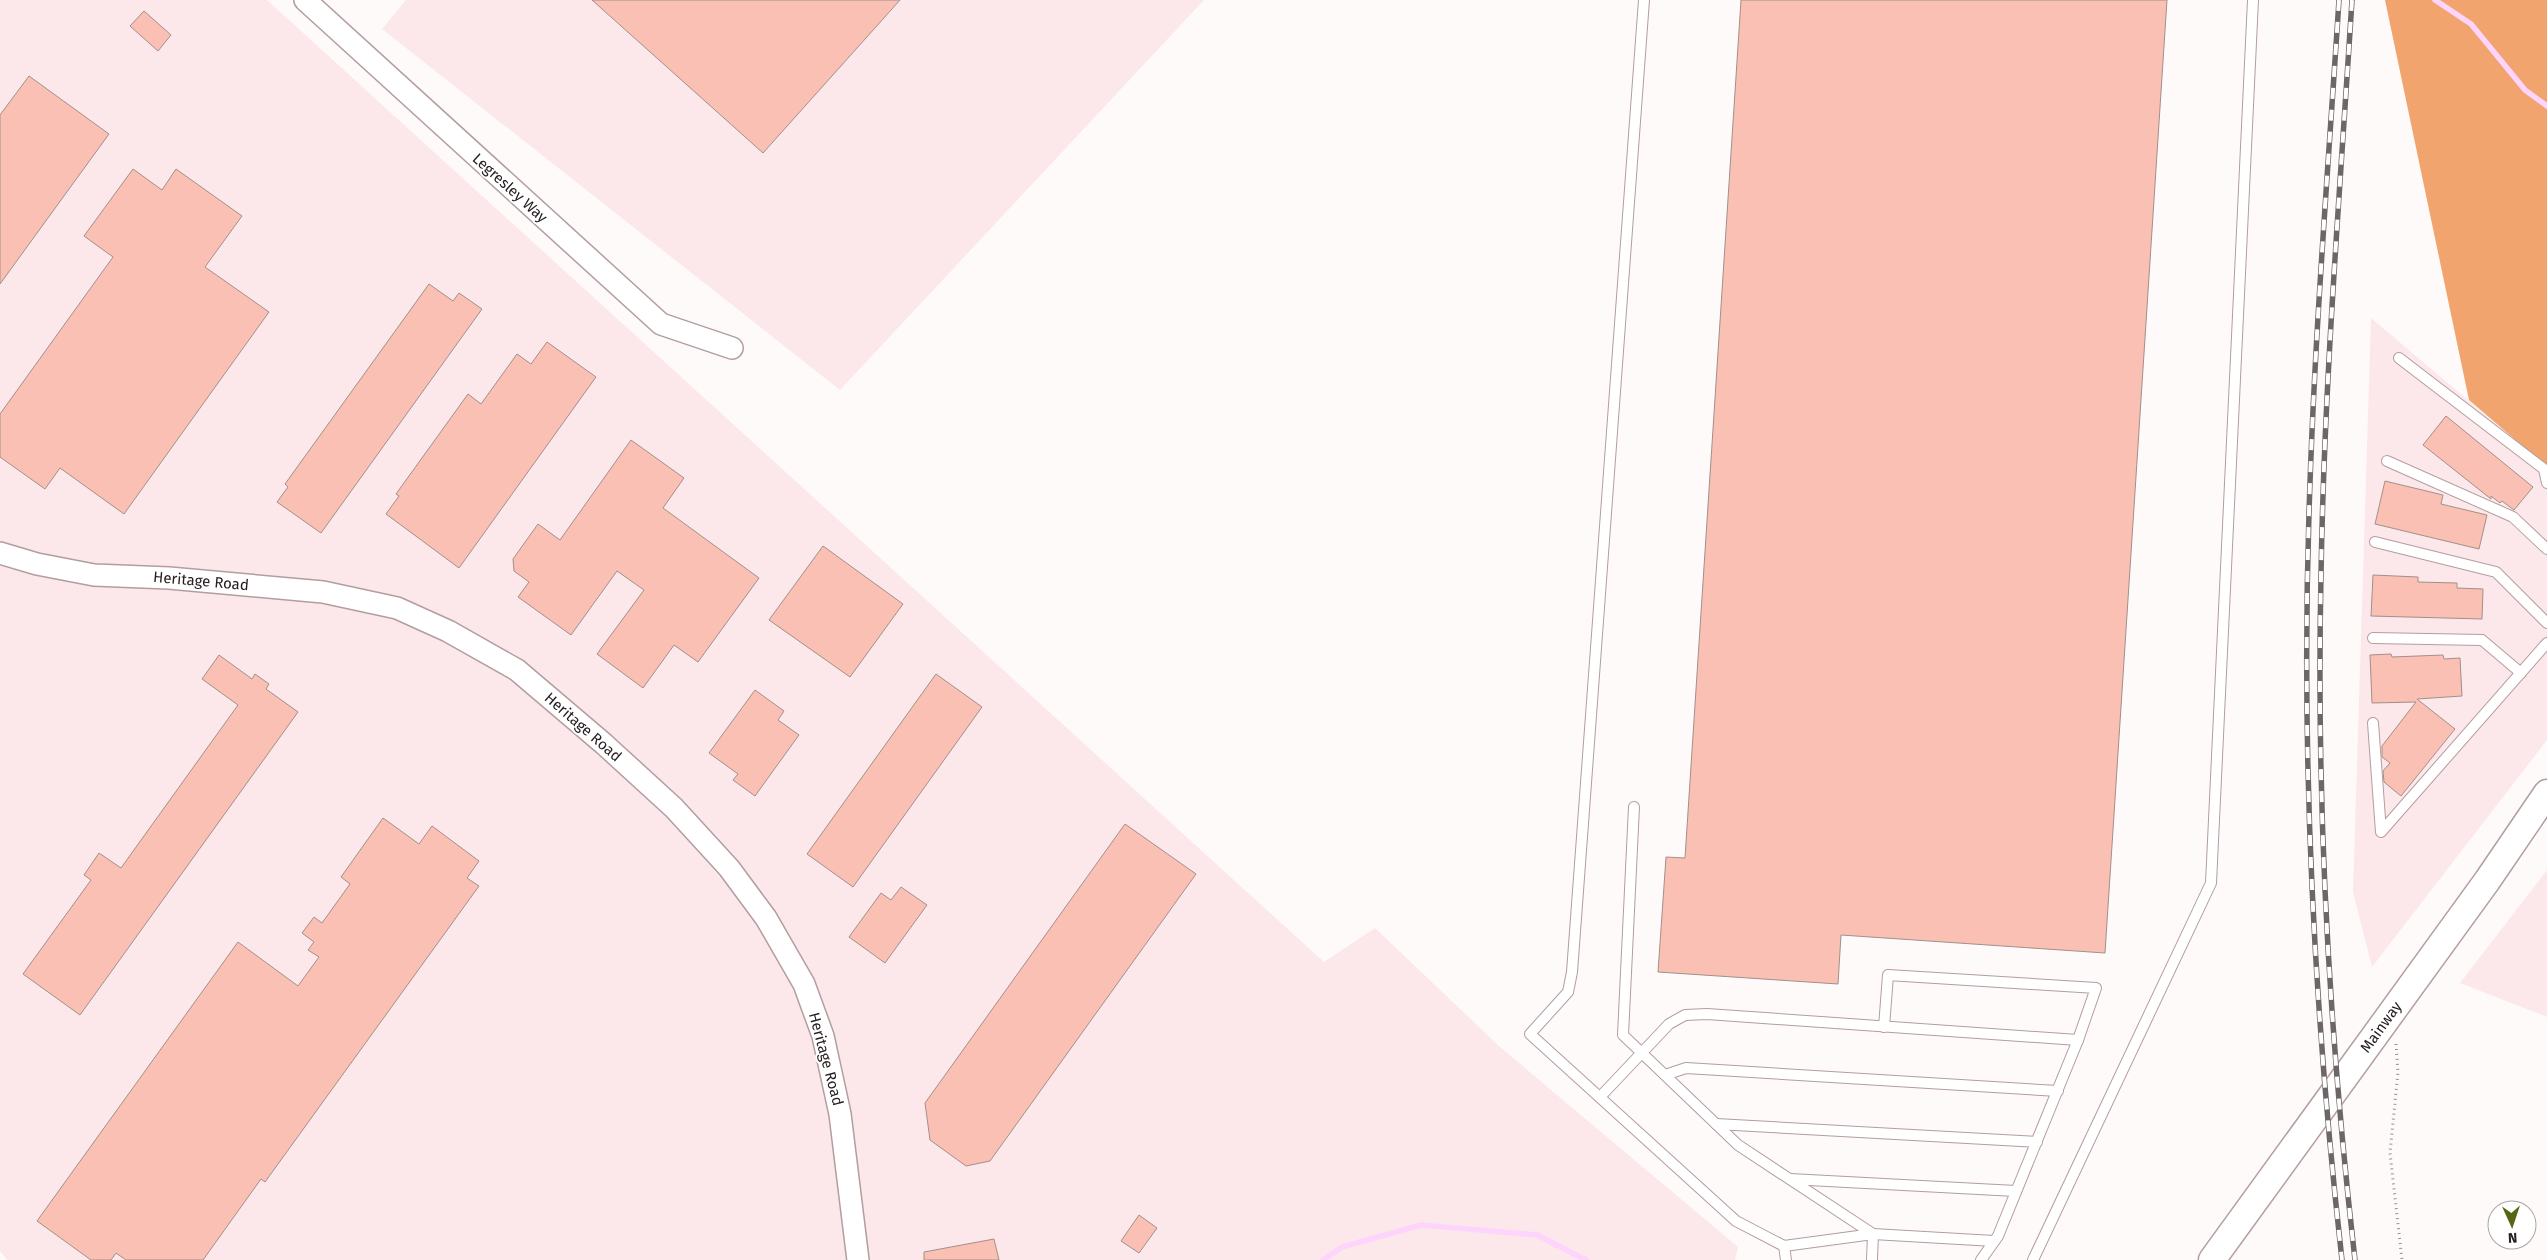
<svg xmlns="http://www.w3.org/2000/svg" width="2547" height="1260" font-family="'Fira Sans',sans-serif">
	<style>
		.built { fill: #fce8ea }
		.forest { fill: #f1a46e }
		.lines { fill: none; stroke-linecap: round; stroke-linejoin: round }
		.stream { stroke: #fdd4fb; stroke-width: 5.5 }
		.building { fill: #f9c0b3; stroke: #a38f8b }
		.service-casing { stroke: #b39d9f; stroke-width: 12 }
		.minor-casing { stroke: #b39d9f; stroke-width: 24 }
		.tertiary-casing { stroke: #b39d9f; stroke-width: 29 }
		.path { stroke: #979191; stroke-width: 3; stroke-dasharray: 1 4; stroke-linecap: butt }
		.service { stroke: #fff; stroke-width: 10 }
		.minor { stroke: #fff; stroke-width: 21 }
		.tertiary { stroke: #fff; stroke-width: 26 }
		.rail-casing { stroke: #6d6666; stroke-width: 5.5 }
		.rail { stroke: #fff; stroke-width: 4; stroke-dasharray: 11; stroke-linecap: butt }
		.labels { text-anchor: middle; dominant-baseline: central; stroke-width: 4; stroke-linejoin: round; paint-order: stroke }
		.street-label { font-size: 15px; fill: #282020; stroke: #fff }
	</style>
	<rect width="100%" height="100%" fill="#fefafa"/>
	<g class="built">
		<path d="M 0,0 L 267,0 L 1324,962 L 1375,928 L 1500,1047 L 1738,1247 L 1735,1260 L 7,1260 L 0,1251 Z"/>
		<path d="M 406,0 L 1204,0 L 840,390 L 382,29 Z"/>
		<path d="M 2371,318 L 2547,467 L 2547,740 L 2372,967 L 2353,892 Z"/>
		<path d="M 2547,870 L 2547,1017 L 2460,983 Z"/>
	</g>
	<path class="forest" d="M 2385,0 L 2547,0 L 2547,467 L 2469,400 Z"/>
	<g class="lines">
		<g class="stream">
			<path d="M 2435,0 L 2471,24 L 2525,90 L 2547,106"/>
			<path d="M 1323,1260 L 1342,1247 L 1421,1225 L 1537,1235 L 1586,1260"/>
		</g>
	</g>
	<g class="building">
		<path d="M 592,0 L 900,0 L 763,153 Z"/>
		<path d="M 1741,0 L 2167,0 L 2105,953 L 1841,935 L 1838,984 L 1658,972 L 1666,857 L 1685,858 Z"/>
		<path d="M 144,11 L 171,35 L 158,51 L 130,26 Z"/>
		<path d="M 29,76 L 109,134 L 0,284 L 0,115 Z"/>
		<path d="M 133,169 L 162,190 L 176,169 L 242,216 L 205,267 L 269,312 L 124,514 L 60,468 L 45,489 L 0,457 L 0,414 L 113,257 L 84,236 Z"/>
		<path d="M 429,284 L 453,301 L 459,293 L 482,309 L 321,533 L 277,502 L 288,487 L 285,484 Z"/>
		<path d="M 547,342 L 596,377 L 459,568 L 386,514 L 399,496 L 396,494 L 468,394 L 481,404 L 517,354 L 531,364 Z"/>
		<path d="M 2446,416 L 2533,487 L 2514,510 L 2502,501 L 2500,503 L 2491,496 L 2491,499 L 2423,445 Z"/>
		<path d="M 631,440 L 684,478 L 663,508 L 759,578 L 698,662 L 674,645 L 643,688 L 597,654 L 644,590 L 617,571 L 571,635 L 518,597 L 529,582 L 514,571 L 513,559 L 538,524 L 560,540 Z"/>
		<path d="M 2385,481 L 2443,495 L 2441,504 L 2487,515 L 2479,549 L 2375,524 Z"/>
		<path d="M 823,546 L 903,604 L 850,677 L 769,620 Z"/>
		<path d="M 2373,575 L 2418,577 L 2418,582 L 2457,583 L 2457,588 L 2483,589 L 2482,619 L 2371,616 Z"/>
		<path d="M 2391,654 L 2392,657 L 2443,655 L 2444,659 L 2460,658 L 2462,696 L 2417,699 L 2455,729 L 2401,796 L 2384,782 L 2383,771 L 2390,763 L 2382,757 L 2382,746 L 2416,702 L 2372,703 L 2370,655 Z"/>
		<path d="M 219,655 L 252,679 L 255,674 L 269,684 L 266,689 L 298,712 L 80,1015 L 23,974 L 91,880 L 84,875 L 99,853 L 121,868 L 238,705 L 202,679 Z"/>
		<path d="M 936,674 L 982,707 L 853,887 L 807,854 Z"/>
		<path d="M 755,690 L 784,711 L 778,720 L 799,735 L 755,796 L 733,780 L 738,774 L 709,753 Z"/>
		<path d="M 383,818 L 419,844 L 432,826 L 479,861 L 467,878 L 479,886 L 265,1182 L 261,1179 L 203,1260 L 126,1260 L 116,1253 L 111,1260 L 91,1260 L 37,1221 L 238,942 L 298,986 L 319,957 L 308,950 L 314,942 L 302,933 L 314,917 L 322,923 L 350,884 L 341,877 Z"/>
		<path d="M 1125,824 L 1196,874 L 990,1161 L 966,1166 L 930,1140 L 925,1103 Z"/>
		<path d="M 901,887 L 927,905 L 885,963 L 849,937 L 881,893 L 891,900 Z"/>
		<path d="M 1139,1215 L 1157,1228 L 1139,1253 L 1121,1241 Z"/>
		<path d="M 994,1239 L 999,1260 L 924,1260 L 924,1252 Z"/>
	</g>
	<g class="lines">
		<defs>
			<g id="service">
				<path d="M 1644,0 L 1572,972 L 1568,992 L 1530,1034 L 1736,1221 L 1784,1246 L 1873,1234 L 1994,1241"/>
				<path d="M 2399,358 L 2544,469 L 2547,483"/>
				<path d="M 2387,461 L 2513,517 L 2547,549"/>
				<path d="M 2375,542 L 2496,572 L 2547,623"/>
				<path d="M 2373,638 L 2482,640 L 2521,673"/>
				<path d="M 2373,723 L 2381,832 L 2547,643"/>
				<path d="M 1634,807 L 1623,1035 L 1738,1145 L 1873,1234 L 1872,1260"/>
				<path d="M 1884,1027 L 1888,975 L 2096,988 L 2078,1040 L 1998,1236 L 1981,1260"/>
				<path d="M 1665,1075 L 1686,1068 L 2058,1091"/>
				<path d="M 1600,1097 L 1669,1024 L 1685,1015 L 1707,1014 L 2078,1040"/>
				<path d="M 1716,1124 L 2037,1142"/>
				<path d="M 1790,1179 L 2016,1191"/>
				<path d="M 1784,1246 L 1786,1260"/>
				<path d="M 2033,1260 L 2211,883 L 2253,0"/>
			</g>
			<g id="minor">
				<path d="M 305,0 L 661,324 L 732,348"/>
				<path d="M 0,553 L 37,564 L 94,575 L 169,578 L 323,592 L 397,608 L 448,631 L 517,670 L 604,744 L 674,808 L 729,868 L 766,918 L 804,984 L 823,1036 L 840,1114 L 858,1260"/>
			</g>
			<path id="tertiary" d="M 2212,1260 L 2487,881 L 2547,793"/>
		</defs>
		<use href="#service" class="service-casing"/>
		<use href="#minor" class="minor-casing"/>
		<use href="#tertiary" class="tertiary-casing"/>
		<path class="path" d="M 2396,1044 L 2398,1072 L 2390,1153 L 2402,1260"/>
		<use href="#service" class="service"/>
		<use href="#minor" class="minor"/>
		<use href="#tertiary" class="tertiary"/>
		<defs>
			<g id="rail">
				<path d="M 2339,0 C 2328,171 2314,342 2309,513 C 2301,762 2314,1012 2342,1260"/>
				<path d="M 2352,0 C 2340,192 2324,384 2321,576 C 2316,805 2329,1033 2355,1260"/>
			</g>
		</defs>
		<use href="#rail" class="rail-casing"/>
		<use href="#rail" class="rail"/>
	</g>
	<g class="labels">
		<g class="street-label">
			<text transform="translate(510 188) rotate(42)">Legresley Way</text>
			<text transform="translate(201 581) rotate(5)">Heritage Road</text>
			<text transform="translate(583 727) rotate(41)">Heritage Road</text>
			<text transform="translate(2381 1027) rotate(-54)">Mainway</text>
			<text transform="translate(826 1059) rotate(75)">Heritage Road</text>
		</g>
	</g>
	<g transform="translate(2512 1225) rotate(177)"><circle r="24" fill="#ffffff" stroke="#a9a6a6"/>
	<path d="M0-4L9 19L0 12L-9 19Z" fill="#546814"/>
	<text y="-8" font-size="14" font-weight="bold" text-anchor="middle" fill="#282020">N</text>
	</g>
</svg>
